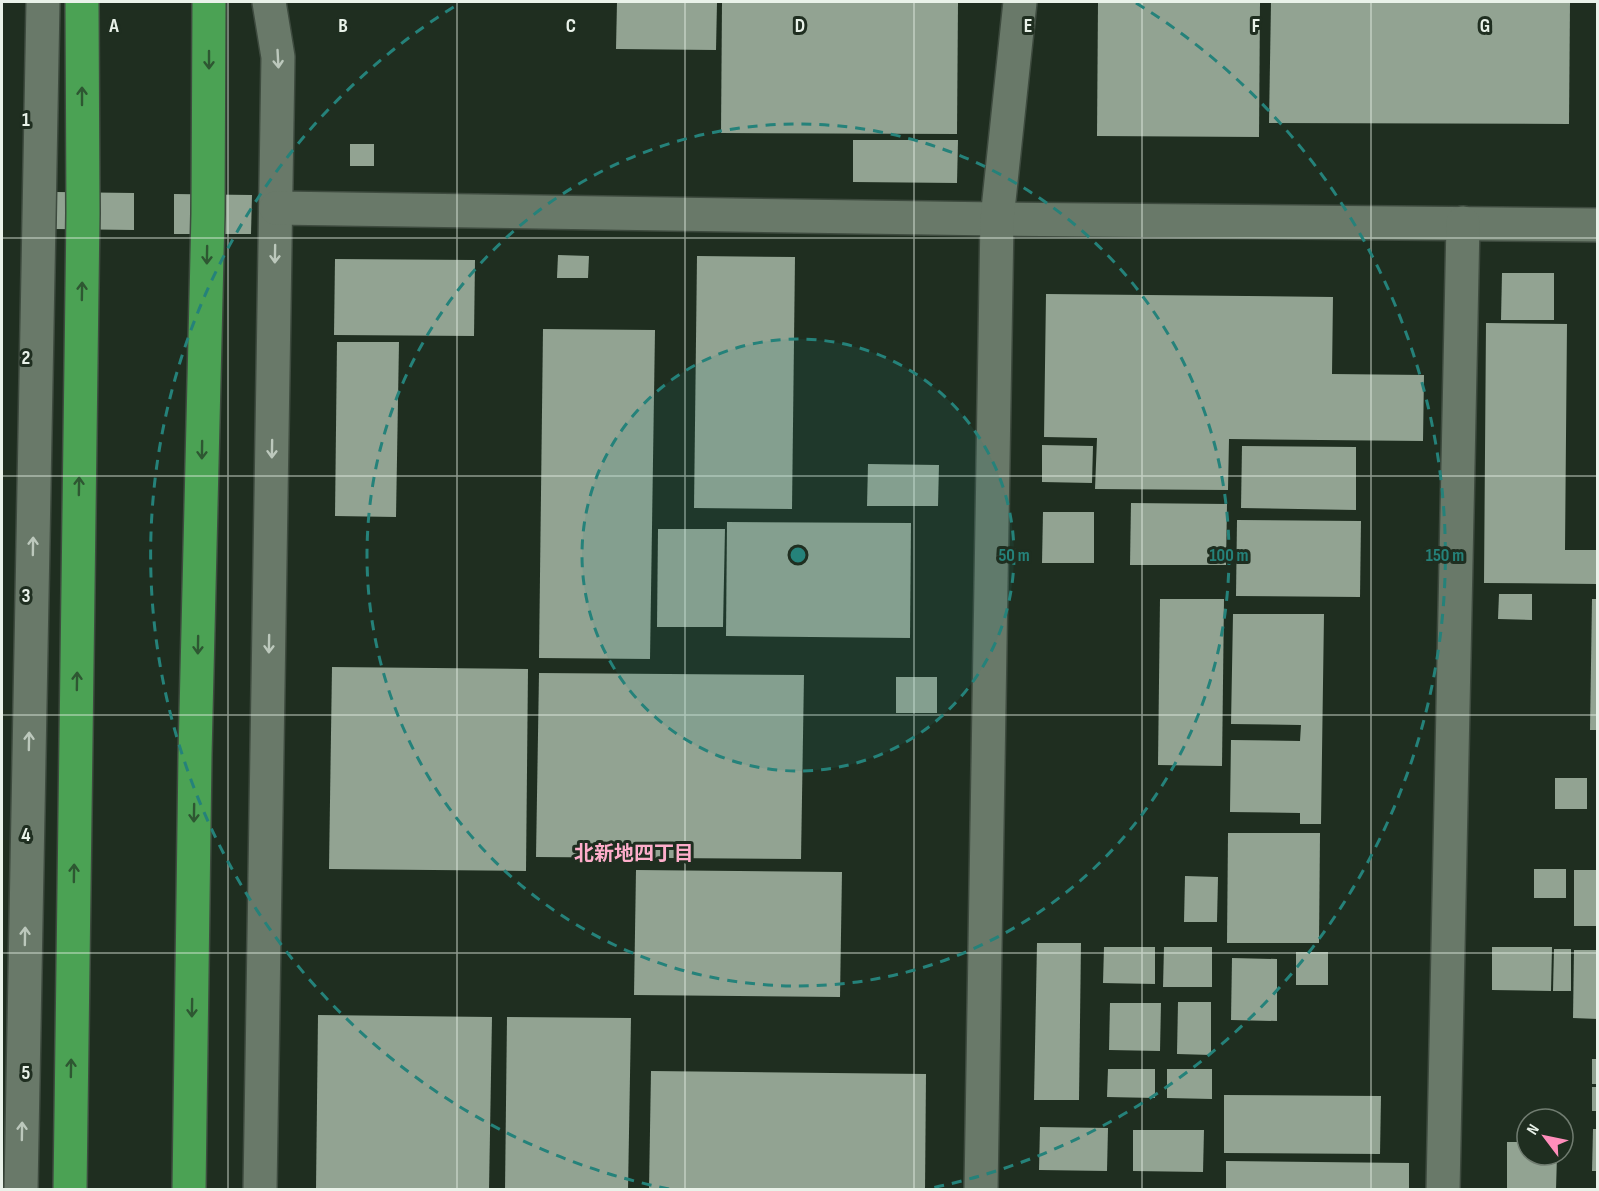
<svg xmlns="http://www.w3.org/2000/svg" width="1599" height="1191" font-family="'Sofia Sans Condensed','Noto Sans JP',sans-serif">
	<style>
		.building { fill: #92a392 }
		.lines { fill: none; stroke-linecap: round; stroke-linejoin: round }
		.minor-casing { stroke: #3e4b3f; stroke-width: 36 }
		.tertiary-casing { stroke: #3e4b3f; stroke-width: 36 }
		.motorway-casing { stroke: #3e4b3f; stroke-width: 36 }
		.minor { stroke: #697969; stroke-width: 33 }
		.tertiary { stroke: #697969; stroke-width: 33 }
		.motorway { stroke: #4ba254; stroke-width: 33 }
		.oneway { stroke: #bcc8bc }
		.oneway2 { stroke: #2e5732 }
		.grid { fill: none; stroke: #e9f2e9; stroke-width: 1.5; stroke-opacity: 0.55 }
		.ring { fill: none; stroke: #25827a; stroke-width: 3; stroke-dasharray: 10 8 }
		.labels { text-anchor: middle; dominant-baseline: central; stroke-width: 6; stroke-linejoin: round; paint-order: stroke }
		.neighbourhood-label { font-size: 20px; font-weight: bold; fill: #feaecb; stroke: #1f2e20 }
		.grid-label { font-size: 20px; text-anchor: middle; font-weight: bold; fill: #e9f2e9; stroke: #1f2e20; stroke-width: 6; stroke-linejoin: round; paint-order: stroke }
		.centre { fill: #25827a; stroke: #1f2e20; stroke-width: 3 }
		.ring-label { font-size: 18px; text-anchor: middle; font-weight: bold; fill: #25827a; stroke: #1f2e20; stroke-width: 6; stroke-linejoin: round; paint-order: stroke }
	</style>
	<rect width="100%" height="100%" fill="#1f2e20"/>
	<g class="building">
		<path d="M 617,2 L 717,2 L 716,50 L 616,49 Z"/>
		<path d="M 722,2 L 958,2 L 957,134 L 721,133 Z"/>
		<path d="M 1098,2 L 1260,2 L 1259,137 L 1097,136 Z"/>
		<path d="M 1271,2 L 1570,2 L 1569,124 L 1269,123 Z"/>
		<path d="M 853,140 L 958,140 L 957,183 L 853,182 Z"/>
		<rect x="350" y="144" width="24" height="22"/>
		<path d="M 57,192 L 134,193 L 134,230 L 56,229 Z"/>
		<path d="M 174,194 L 252,195 L 251,234 L 174,234 Z"/>
		<path d="M 558,255 L 589,256 L 588,278 L 557,278 Z"/>
		<path d="M 697,256 L 795,257 L 792,509 L 694,508 Z"/>
		<path d="M 335,259 L 475,260 L 474,336 L 334,335 Z"/>
		<path d="M 1502,273 L 1554,273 L 1554,320 L 1501,320 Z"/>
		<path d="M 1046,294 L 1333,297 L 1332,374 L 1424,375 L 1423,441 L 1229,439 L 1228,490 L 1095,489 L 1097,438 L 1044,437 Z"/>
		<path d="M 1486,323 L 1567,324 L 1565,550 L 1598,550 L 1598,584 L 1484,583 Z"/>
		<path d="M 543,329 L 655,330 L 650,659 L 539,658 Z"/>
		<path d="M 337,342 L 399,342 L 396,517 L 335,516 Z"/>
		<path d="M 1042,445 L 1093,446 L 1092,483 L 1042,482 Z"/>
		<path d="M 1242,446 L 1356,447 L 1356,510 L 1241,508 Z"/>
		<path d="M 868,464 L 939,465 L 938,506 L 867,506 Z"/>
		<path d="M 1131,503 L 1227,504 L 1226,565 L 1130,565 Z"/>
		<path d="M 1043,512 L 1094,512 L 1094,563 L 1042,563 Z"/>
		<path d="M 1237,520 L 1361,521 L 1360,597 L 1236,596 Z"/>
		<path d="M 727,522 L 911,523 L 910,638 L 726,636 Z"/>
		<path d="M 658,529 L 725,529 L 723,627 L 657,627 Z"/>
		<path d="M 1499,594 L 1532,594 L 1532,620 L 1498,619 Z"/>
		<path d="M 1160,599 L 1224,599 L 1222,766 L 1158,765 Z"/>
		<path d="M 1592,599 L 1598,599 L 1598,730 L 1590,730 Z"/>
		<path d="M 1233,614 L 1324,614 L 1321,824 L 1300,824 L 1300,813 L 1230,812 L 1231,740 L 1300,741 L 1301,725 L 1231,724 Z"/>
		<path d="M 332,667 L 528,669 L 526,871 L 329,869 Z"/>
		<path d="M 539,673 L 804,675 L 801,859 L 536,857 Z"/>
		<rect x="896" y="677" width="41" height="36"/>
		<rect x="1555" y="778" width="32" height="31"/>
		<path d="M 1228,833 L 1320,833 L 1319,943 L 1227,943 Z"/>
		<rect x="1534" y="869" width="32" height="29"/>
		<path d="M 636,870 L 842,872 L 840,997 L 634,995 Z"/>
		<rect x="1574" y="870" width="24" height="56"/>
		<path d="M 1185,876 L 1218,877 L 1217,922 L 1184,922 Z"/>
		<path d="M 1037,943 L 1081,943 L 1079,1100 L 1034,1100 Z"/>
		<path d="M 1104,947 L 1155,947 L 1155,984 L 1103,983 Z"/>
		<path d="M 1164,947 L 1212,947 L 1212,987 L 1163,987 Z"/>
		<path d="M 1492,947 L 1552,947 L 1551,991 L 1492,990 Z"/>
		<path d="M 1554,949 L 1571,949 L 1571,991 L 1553,991 Z"/>
		<path d="M 1574,950 L 1598,950 L 1598,1019 L 1573,1018 Z"/>
		<rect x="1296" y="952" width="32" height="33"/>
		<path d="M 1232,958 L 1277,959 L 1277,1021 L 1231,1020 Z"/>
		<path d="M 1178,1002 L 1211,1002 L 1211,1055 L 1177,1054 Z"/>
		<path d="M 1110,1003 L 1161,1003 L 1160,1051 L 1109,1050 Z"/>
		<path d="M 318,1015 L 492,1017 L 489,1190 L 316,1190 Z"/>
		<path d="M 507,1017 L 631,1018 L 628,1190 L 505,1190 Z"/>
		<rect x="1592" y="1059" width="6" height="25"/>
		<path d="M 1108,1069 L 1155,1069 L 1155,1098 L 1107,1097 Z"/>
		<path d="M 1167,1069 L 1212,1069 L 1212,1099 L 1167,1098 Z"/>
		<path d="M 651,1071 L 926,1074 L 925,1190 L 649,1190 Z"/>
		<rect x="1592" y="1087" width="6" height="24"/>
		<path d="M 1224,1095 L 1381,1096 L 1380,1154 L 1224,1153 Z"/>
		<path d="M 1520,1123 L 1527,1123 L 1527,1141 L 1520,1140 Z"/>
		<path d="M 1040,1127 L 1108,1128 L 1107,1171 L 1039,1170 Z"/>
		<path d="M 1593,1129 L 1598,1129 L 1598,1171 L 1592,1171 Z"/>
		<path d="M 1133,1130 L 1204,1130 L 1203,1172 L 1133,1171 Z"/>
		<path d="M 1507,1142 L 1527,1142 L 1527,1155 L 1557,1155 L 1556,1190 L 1507,1190 Z"/>
		<path d="M 1226,1161 L 1409,1163 L 1409,1190 L 1226,1190 Z"/>
	</g>
	<g class="lines">
		<defs>
			<g id="minor">
				<path d="M 21,1190 L 43,2"/>
				<path d="M 260,1190 L 278,57 L 269,2"/>
			</g>
			<g id="tertiary">
				<path d="M 276,208 L 997,219 L 1598,225"/>
				<path d="M 981,1190 L 997,219 L 1020,2"/>
				<path d="M 1443,1190 L 1463,223"/>
			</g>
			<g id="motorway">
				<path d="M 70,1190 L 83,213 L 82,2"/>
				<path d="M 189,1190 L 195,755 L 208,214 L 209,2"/>
			</g>
		</defs>
		<use href="#minor" class="minor-casing"/>
		<use href="#tertiary" class="tertiary-casing"/>
		<use href="#motorway" class="motorway-casing"/>
		<use href="#minor" class="minor"/>
		<use href="#tertiary" class="tertiary"/>
		<use href="#motorway" class="motorway"/>
	</g>
	<defs><path id="oneway-shaft" d="M-6 0H5M1.5-3L5.5 0L1.5 3" fill="none" stroke-width="1.6" stroke-linecap="round" stroke-linejoin="round" transform="scale(1.5)"/></defs>
	<g class="oneway">
		<use href="#oneway-shaft" transform="translate(278 59) rotate(87)"/>
		<use href="#oneway-shaft" transform="translate(275 254) rotate(91)"/>
		<use href="#oneway-shaft" transform="translate(272 449) rotate(91)"/>
		<use href="#oneway-shaft" transform="translate(33 546) rotate(-89)"/>
		<use href="#oneway-shaft" transform="translate(269 644) rotate(91)"/>
		<use href="#oneway-shaft" transform="translate(29 741) rotate(-89)"/>
		<use href="#oneway-shaft" transform="translate(25 936) rotate(-89)"/>
		<use href="#oneway-shaft" transform="translate(22 1131) rotate(-89)"/>
	</g>
	<g class="oneway2">
		<use href="#oneway-shaft" transform="translate(209 60) rotate(90)"/>
		<use href="#oneway-shaft" transform="translate(82 96) rotate(-90)"/>
		<use href="#oneway-shaft" transform="translate(207 255) rotate(91)"/>
		<use href="#oneway-shaft" transform="translate(82 291) rotate(-89)"/>
		<use href="#oneway-shaft" transform="translate(202 450) rotate(91)"/>
		<use href="#oneway-shaft" transform="translate(79 486) rotate(-89)"/>
		<use href="#oneway-shaft" transform="translate(198 645) rotate(91)"/>
		<use href="#oneway-shaft" transform="translate(77 681) rotate(-89)"/>
		<use href="#oneway-shaft" transform="translate(194 813) rotate(91)"/>
		<use href="#oneway-shaft" transform="translate(74 873) rotate(-89)"/>
		<use href="#oneway-shaft" transform="translate(192 1008) rotate(91)"/>
		<use href="#oneway-shaft" transform="translate(71 1068) rotate(-89)"/>
	</g>
	<path class="grid" d="M 228,2 L 228,1190M 457,2 L 457,1190M 685,2 L 685,1190M 914,2 L 914,1190M 1142,2 L 1142,1190M 1371,2 L 1371,1190M 2,238 L 1598,238M 2,476 L 1598,476M 2,715 L 1598,715M 2,953 L 1598,953"/>
	<circle cx="798" cy="555" r="216" fill="#25827a" fill-opacity=".12"/>
	<g class="ring">
		<circle cx="798" cy="555" r="216"/>
		<circle cx="798" cy="555" r="431"/>
		<path d="M669 1189A647 647 0 0 1 460 3M1136 3A647 647 0 0 1 927 1189"/>
	</g>
	<g class="labels">
		<g class="neighbourhood-label">
			<text x="634" y="854">北新地四丁目</text>
		</g>
	</g>
	<g class="grid-label">
		<text x="114" y="32">A</text>
		<text x="343" y="32">B</text>
		<text x="571" y="32">C</text>
		<text x="800" y="32">D</text>
		<text x="1028" y="32">E</text>
		<text x="1256" y="32">F</text>
		<text x="1485" y="32">G</text>
		<text x="26" y="126">1</text>
		<text x="26" y="364">2</text>
		<text x="26" y="602">3</text>
		<text x="26" y="841">4</text>
		<text x="26" y="1079">5</text>
	</g>
	<circle cx="798" cy="555" r="9" class="centre"/>
	<g class="ring-label">
		<text x="1014" y="561">50 m</text>
		<text x="1229" y="561">100 m</text>
		<text x="1445" y="561">150 m</text>
	</g>
	<rect width="1599" height="1191" fill="none" stroke="#e9f2e9" stroke-width="6"/>
	<g transform="translate(1545 1137) rotate(302)"><circle r="28" fill="#1f2e20" stroke="#707c70" stroke-width="1.5"/>
	<path d="M0-4.5L10 22L0 15L-10 22Z" fill="#ff8ebb"/>
	<text y="-9" font-size="16" font-weight="bold" text-anchor="middle" fill="#e9f2e9">N</text>
	</g>
</svg>
